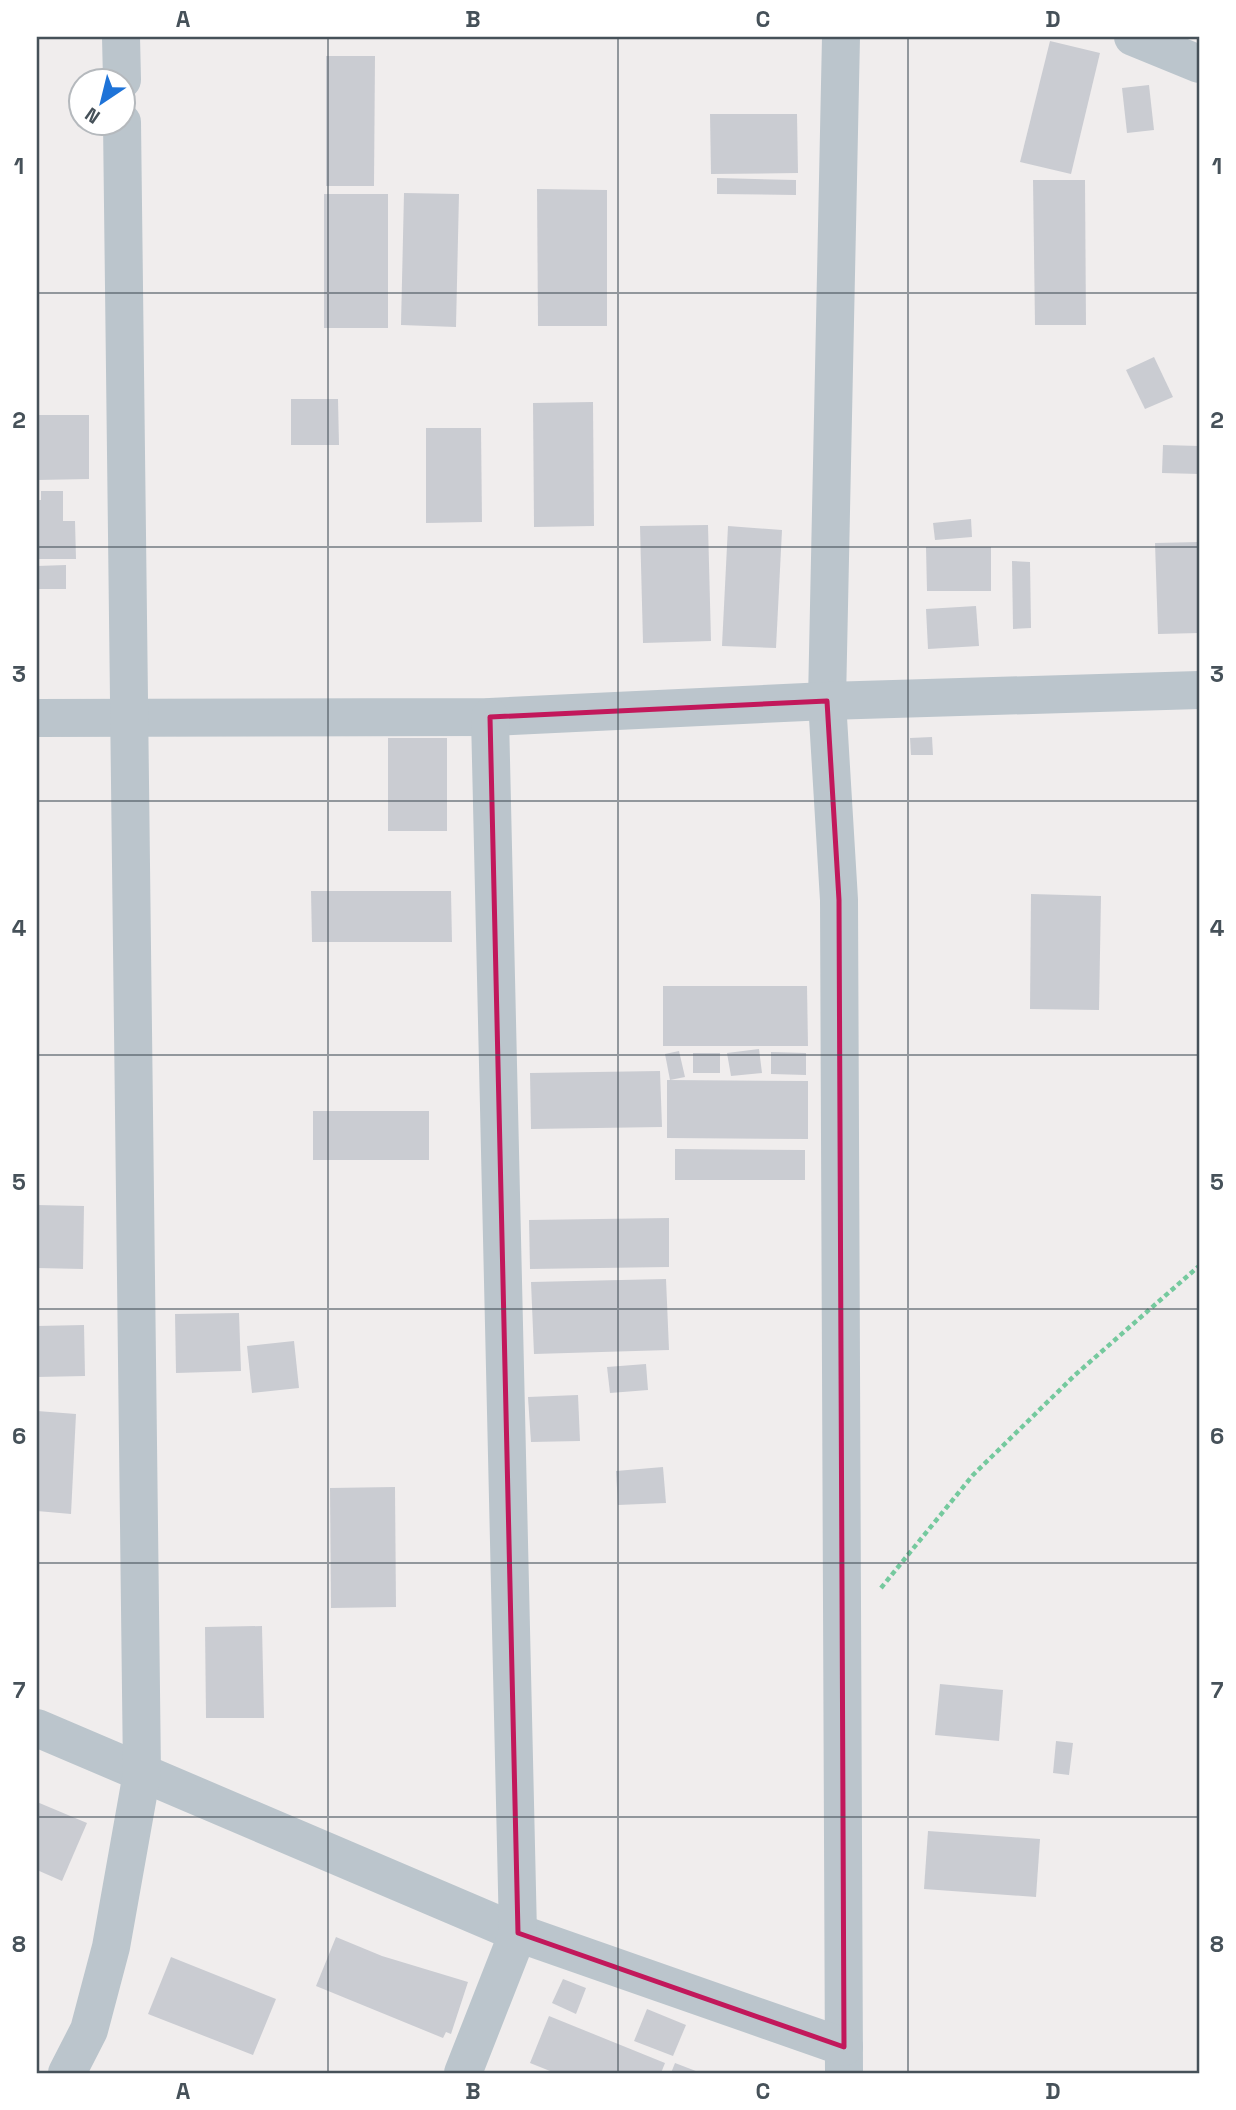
<svg xmlns="http://www.w3.org/2000/svg" width="1236" height="2110" font-family="'Space Grotesk',sans-serif">
	<style>
		.building { fill: #caccd2 }
		.lines { fill: none; stroke-linecap: round; stroke-linejoin: round }
		.path { stroke: #75c99e; stroke-width: 4.5; stroke-dasharray: 5 3.5; stroke-linecap: butt }
		.minor { stroke: #bbc5cc; stroke-width: 38 }
		.marked { fill: none; stroke: #c2185b; stroke-width: 5; stroke-linejoin: round }
		.grid { fill: none; stroke: #465159; stroke-width: 2; stroke-opacity: 0.55 }
		.neatline { fill: none; stroke: #465159; stroke-width: 2.5 }
		.grid-label { font-size: 23px; text-anchor: middle; font-weight: bold; fill: #465159 }
	</style>
	<rect width="100%" height="100%" fill="#f0eded"/>
	<g class="building">
		<path d="M 1050,41 L 1100,53 L 1071,174 L 1020,162 Z"/>
		<path d="M 326,56 L 375,56 L 374,186 L 326,186 Z"/>
		<path d="M 1149,85 L 1154,130 L 1127,133 L 1122,88 Z"/>
		<path d="M 710,114 L 797,114 L 798,173 L 711,174 Z"/>
		<path d="M 717,178 L 796,180 L 796,195 L 717,194 Z"/>
		<path d="M 1033,180 L 1085,180 L 1086,325 L 1035,325 Z"/>
		<path d="M 537,189 L 607,190 L 607,326 L 538,326 Z"/>
		<path d="M 404,193 L 459,194 L 456,327 L 401,325 Z"/>
		<rect x="324" y="194" width="64" height="134"/>
		<path d="M 1154,357 L 1173,397 L 1145,409 L 1126,370 Z"/>
		<path d="M 291,399 L 338,399 L 339,445 L 291,445 Z"/>
		<path d="M 593,402 L 594,526 L 534,527 L 533,403 Z"/>
		<path d="M 37,415 L 89,415 L 89,479 L 37,480 Z"/>
		<path d="M 426,428 L 481,428 L 482,522 L 426,523 Z"/>
		<path d="M 1163,445 L 1199,446 L 1199,474 L 1162,473 Z"/>
		<path d="M 41,491 L 63,491 L 63,521 L 75,521 L 76,559 L 37,559 L 37,500 L 41,500 Z"/>
		<path d="M 971,519 L 972,537 L 935,540 L 933,523 Z"/>
		<path d="M 708,525 L 711,641 L 643,643 L 640,526 Z"/>
		<path d="M 728,526 L 782,530 L 776,648 L 722,646 Z"/>
		<path d="M 1199,542 L 1199,633 L 1158,634 L 1155,543 Z"/>
		<path d="M 926,547 L 991,547 L 991,591 L 927,591 Z"/>
		<path d="M 1012,561 L 1030,562 L 1031,628 L 1013,629 Z"/>
		<path d="M 66,565 L 66,589 L 37,589 L 37,566 Z"/>
		<path d="M 976,606 L 979,646 L 928,649 L 926,609 Z"/>
		<path d="M 932,737 L 933,755 L 911,755 L 910,738 Z"/>
		<rect x="388" y="738" width="59" height="93"/>
		<path d="M 311,891 L 451,891 L 452,942 L 312,942 Z"/>
		<path d="M 1031,894 L 1101,896 L 1099,1010 L 1030,1009 Z"/>
		<path d="M 663,986 L 807,986 L 808,1046 L 663,1046 Z"/>
		<path d="M 759,1049 L 762,1073 L 731,1076 L 727,1053 Z"/>
		<path d="M 679,1051 L 685,1077 L 670,1080 L 665,1054 Z"/>
		<path d="M 771,1052 L 806,1053 L 806,1075 L 771,1074 Z"/>
		<rect x="693" y="1053" width="27" height="20"/>
		<path d="M 660,1071 L 662,1127 L 531,1129 L 530,1073 Z"/>
		<path d="M 667,1080 L 808,1081 L 808,1139 L 667,1138 Z"/>
		<rect x="313" y="1111" width="116" height="49"/>
		<path d="M 675,1149 L 805,1150 L 805,1180 L 675,1180 Z"/>
		<path d="M 37,1205 L 84,1206 L 83,1269 L 37,1268 Z"/>
		<path d="M 669,1218 L 669,1267 L 530,1269 L 529,1220 Z"/>
		<path d="M 666,1279 L 669,1350 L 534,1354 L 531,1282 Z"/>
		<path d="M 239,1313 L 241,1371 L 176,1373 L 175,1314 Z"/>
		<path d="M 84,1325 L 85,1376 L 37,1377 L 37,1326 Z"/>
		<path d="M 294,1341 L 299,1388 L 252,1393 L 247,1346 Z"/>
		<path d="M 646,1364 L 648,1390 L 610,1393 L 607,1367 Z"/>
		<path d="M 578,1395 L 580,1441 L 531,1442 L 528,1397 Z"/>
		<path d="M 37,1411 L 76,1414 L 71,1514 L 37,1511 Z"/>
		<path d="M 663,1467 L 666,1503 L 618,1505 L 616,1471 Z"/>
		<path d="M 395,1487 L 396,1607 L 331,1608 L 330,1488 Z"/>
		<path d="M 262,1626 L 264,1718 L 206,1718 L 205,1627 Z"/>
		<path d="M 940,1684 L 1003,1690 L 999,1741 L 935,1735 Z"/>
		<path d="M 1056,1741 L 1073,1743 L 1069,1775 L 1053,1773 Z"/>
		<path d="M 37,1802 L 87,1823 L 62,1881 L 37,1870 Z"/>
		<path d="M 928,1831 L 1040,1839 L 1036,1897 L 924,1889 Z"/>
		<path d="M 336,1937 L 382,1956 L 468,1982 L 451,2034 L 446,2032 L 443,2038 L 316,1986 Z"/>
		<path d="M 171,1957 L 276,1999 L 253,2055 L 148,2014 Z"/>
		<path d="M 563,1979 L 586,1988 L 576,2014 L 552,2003 Z"/>
		<path d="M 647,2009 L 686,2025 L 673,2056 L 634,2041 Z"/>
		<path d="M 549,2016 L 665,2063 L 661,2073 L 555,2073 L 530,2063 Z"/>
		<path d="M 675,2063 L 701,2073 L 671,2073 Z"/>
	</g>
	<g class="lines">
		<path class="path" d="M 881,1588 L 973,1475 L 1075,1375 L 1199,1266"/>
		<g class="minor">
			<path d="M 121,37 L 122,80"/>
			<path d="M 841,37 L 827,701 L 839,900 L 844,2073"/>
			<path d="M 1133,37 L 1199,64"/>
			<path d="M 37,718 L 490,717 L 827,701 L 1199,690"/>
			<path d="M 37,1728 L 518,1933 L 844,2047"/>
			<path d="M 67,2073 L 89,2030 L 111,1947 L 142,1773 L 122,122"/>
			<path d="M 463,2073 L 518,1933 L 490,717"/>
		</g>
	</g>
	<path class="marked" d="M 827,701 L 839,900 L 844,2047 L 518,1933 L 490,717 Z"/>
	<path class="grid" d="M 328,37 L 328,2073M 618,37 L 618,2073M 908,37 L 908,2073M 37,293 L 1199,293M 37,547 L 1199,547M 37,801 L 1199,801M 37,1055 L 1199,1055M 37,1309 L 1199,1309M 37,1563 L 1199,1563M 37,1817 L 1199,1817"/>
	<rect width="1236" height="2110" fill="none" stroke="#ffffff" stroke-width="77"/>
	<g transform="translate(102 102) rotate(215)"><circle r="33" fill="#ffffff" stroke="#b5b9bd" stroke-width="2"/>
	<path d="M0-5L12 26L0 18L-12 26Z" fill="#1e73d8"/>
	<text y="-10" font-size="19" font-weight="bold" text-anchor="middle" fill="#465159">N</text>
	</g>
	<rect x="38" y="38" width="1160" height="2034" class="neatline"/>
	<g class="grid-label">
		<text x="183" y="27">A</text>
		<text x="473" y="27">B</text>
		<text x="763" y="27">C</text>
		<text x="1053" y="27">D</text>
		<text x="19" y="174">1</text>
		<text x="1217" y="174">1</text>
		<text x="19" y="428">2</text>
		<text x="1217" y="428">2</text>
		<text x="19" y="682">3</text>
		<text x="1217" y="682">3</text>
		<text x="19" y="936">4</text>
		<text x="1217" y="936">4</text>
		<text x="19" y="1190">5</text>
		<text x="1217" y="1190">5</text>
		<text x="19" y="1444">6</text>
		<text x="1217" y="1444">6</text>
		<text x="19" y="1698">7</text>
		<text x="1217" y="1698">7</text>
		<text x="19" y="1952">8</text>
		<text x="1217" y="1952">8</text>
		<text x="183" y="2099">A</text>
		<text x="473" y="2099">B</text>
		<text x="763" y="2099">C</text>
		<text x="1053" y="2099">D</text>
	</g>
</svg>
